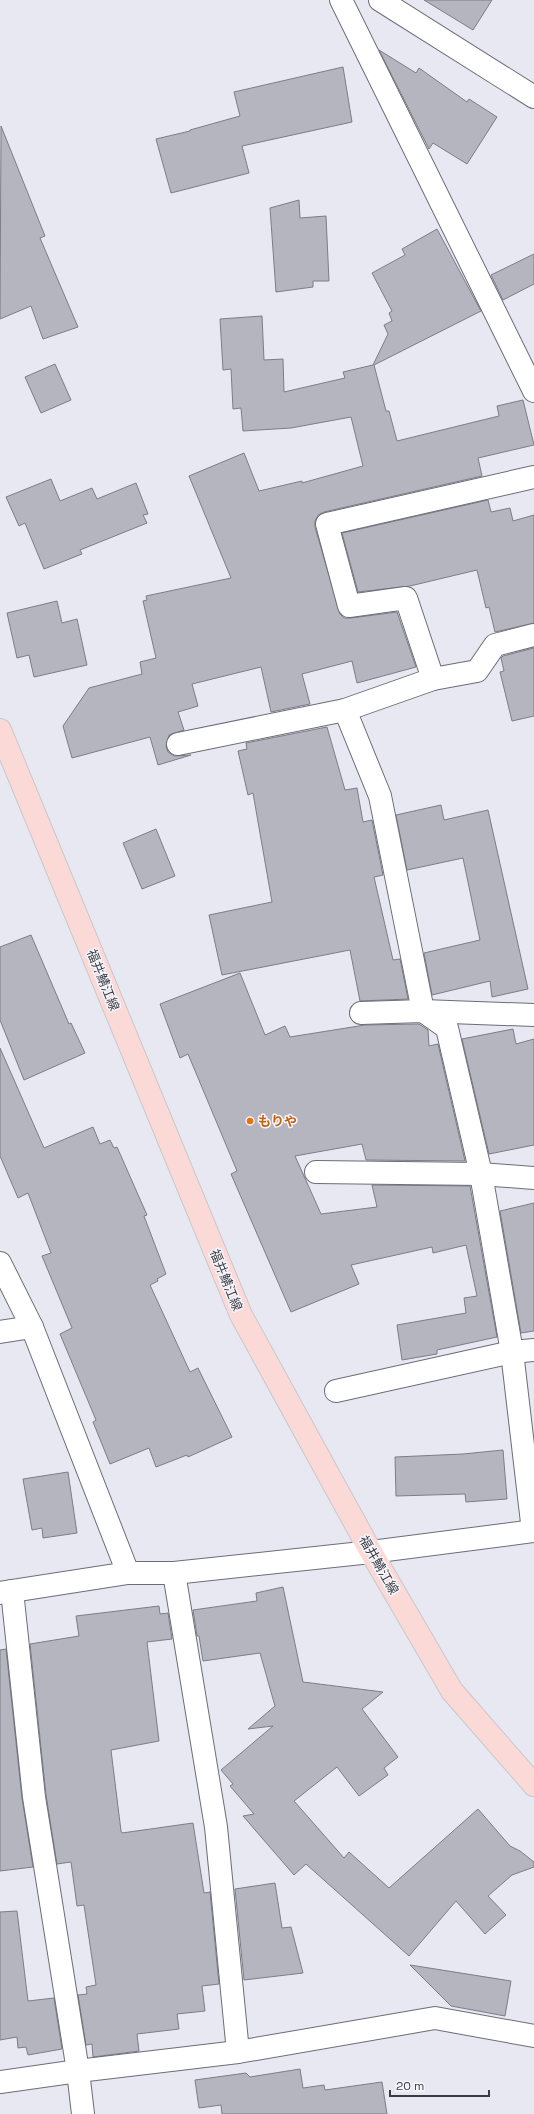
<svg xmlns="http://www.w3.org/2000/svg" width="534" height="2114" font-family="'Space Grotesk','Noto Sans JP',sans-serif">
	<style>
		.building { fill: #b4b5be; stroke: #7c7d86 }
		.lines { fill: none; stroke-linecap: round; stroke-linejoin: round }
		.minor-casing { stroke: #6c6d76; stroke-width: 24 }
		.major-casing { stroke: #c8c8ca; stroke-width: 24 }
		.minor { stroke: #fff; stroke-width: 22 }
		.major { stroke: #fad9d6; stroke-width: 22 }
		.food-dot { fill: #e8710a; stroke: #f5f5fe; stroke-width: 1.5 }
		.labels { text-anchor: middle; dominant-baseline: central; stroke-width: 3; stroke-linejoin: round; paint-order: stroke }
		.street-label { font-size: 13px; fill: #3c3c40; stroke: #f5f5fe }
		.food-label { font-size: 13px; font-weight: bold; fill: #c56008; stroke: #f5f5fe; text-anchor: start }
	</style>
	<rect width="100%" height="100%" fill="#e7e8f2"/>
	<g class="building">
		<path d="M 424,0 L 492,0 L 473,30 Z"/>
		<path d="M 379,50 L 416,73 L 419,68 L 467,102 L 469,99 L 497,117 L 467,164 L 433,143 L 429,149 Z"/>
		<path d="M 343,67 L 352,122 L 242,146 L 249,173 L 171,193 L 156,139 L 190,131 L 190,130 L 240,116 L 234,92 Z"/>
		<path d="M 1,126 L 45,236 L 40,238 L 78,327 L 43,339 L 31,306 L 0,319 Z"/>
		<path d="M 299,200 L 300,218 L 326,216 L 329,281 L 313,281 L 313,287 L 276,292 L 270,208 Z"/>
		<path d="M 437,229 L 481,311 L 374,365 L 386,411 L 389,411 L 397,441 L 499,416 L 497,406 L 523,400 L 534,445 L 478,458 L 482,476 L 324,512 L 318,515 L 315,521 L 315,527 L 340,614 L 344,618 L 351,618 L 397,612 L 416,667 L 357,683 L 352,661 L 302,674 L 310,704 L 271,712 L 261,667 L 192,684 L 198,706 L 178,712 L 184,730 L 169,735 L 166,746 L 168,752 L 174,756 L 191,755 L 158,765 L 150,737 L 72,758 L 63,726 L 89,688 L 142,674 L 140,662 L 156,658 L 143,601 L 147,600 L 146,596 L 231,578 L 189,476 L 244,453 L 259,491 L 302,481 L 302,483 L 363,466 L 351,417 L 291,428 L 243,431 L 241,408 L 233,409 L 231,369 L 223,370 L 220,319 L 262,316 L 264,360 L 283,359 L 284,392 L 345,378 L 343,372 L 373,365 L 388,334 L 384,325 L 392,321 L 389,313 L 392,311 L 372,273 L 405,255 L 402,249 Z"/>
		<path d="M 534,254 L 534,284 L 503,300 L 491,275 Z"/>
		<path d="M 55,364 L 71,400 L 41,413 L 25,377 Z"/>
		<path d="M 51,479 L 60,501 L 92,488 L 97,499 L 136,483 L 148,514 L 143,515 L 147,523 L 80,550 L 82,554 L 44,569 L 25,523 L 19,526 L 6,497 Z"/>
		<path d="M 488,500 L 491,512 L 510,508 L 513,521 L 534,515 L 534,623 L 495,632 L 489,607 L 486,608 L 477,570 L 410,586 L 358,592 L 342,533 Z"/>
		<path d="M 57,601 L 62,623 L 77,619 L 87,665 L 34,677 L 29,655 L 17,658 L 7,613 Z"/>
		<path d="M 534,648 L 534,716 L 512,721 L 500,672 L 504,671 L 501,658 L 503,656 Z"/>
		<path d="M 327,727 L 345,790 L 357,788 L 363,822 L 372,820 L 383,875 L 374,877 L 393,960 L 400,959 L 408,999 L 360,1001 L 350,950 L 222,975 L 209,915 L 272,902 L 253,793 L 248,795 L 238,751 L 247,749 L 246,743 Z"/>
		<path d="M 441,805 L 444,820 L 488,810 L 528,989 L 492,997 L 490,981 L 432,995 L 424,953 L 480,940 L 463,858 L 407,870 L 396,815 Z"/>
		<path d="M 156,829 L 175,876 L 142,889 L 123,843 Z"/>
		<path d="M 31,935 L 69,1024 L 71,1023 L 85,1053 L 24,1080 L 0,1020 L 0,947 Z"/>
		<path d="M 240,973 L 265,1035 L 285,1026 L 290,1037 L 365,1025 L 419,1024 L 428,1030 L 429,1046 L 438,1044 L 465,1161 L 366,1160 L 362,1144 L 295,1156 L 321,1214 L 377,1207 L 372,1185 L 470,1186 L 497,1337 L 437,1350 L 437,1354 L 402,1360 L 397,1325 L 466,1313 L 464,1298 L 477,1296 L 466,1245 L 433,1253 L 432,1247 L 351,1265 L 359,1284 L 291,1312 L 231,1174 L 237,1171 L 188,1054 L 180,1058 L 160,1004 Z"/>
		<path d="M 513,1029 L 516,1044 L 534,1039 L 534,1145 L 489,1154 L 462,1039 Z"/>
		<path d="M 0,1048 L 44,1148 L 93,1127 L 100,1144 L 110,1140 L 114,1148 L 117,1147 L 147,1215 L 144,1216 L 166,1274 L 157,1279 L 158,1281 L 150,1285 L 190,1372 L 198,1368 L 232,1437 L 188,1457 L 187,1455 L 156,1467 L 149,1448 L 110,1464 L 93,1422 L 96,1420 L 60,1334 L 72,1328 L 42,1256 L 51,1253 L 28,1193 L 18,1198 L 0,1156 Z"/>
		<path d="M 534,1203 L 534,1331 L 521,1333 L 500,1211 Z"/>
		<path d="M 503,1450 L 507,1499 L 466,1502 L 465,1494 L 396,1496 L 395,1457 L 463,1454 Z"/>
		<path d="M 68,1472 L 77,1533 L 43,1538 L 42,1528 L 32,1530 L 23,1479 Z"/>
		<path d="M 283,1587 L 303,1682 L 383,1692 L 362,1709 L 398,1757 L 384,1768 L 388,1775 L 359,1796 L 337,1767 L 294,1801 L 344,1858 L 349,1852 L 389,1888 L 478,1809 L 510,1846 L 520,1851 L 534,1862 L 534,1867 L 512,1875 L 488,1896 L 506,1915 L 485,1934 L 456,1901 L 409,1956 L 306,1864 L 294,1875 L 243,1816 L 254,1814 L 230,1786 L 233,1784 L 221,1770 L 273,1726 L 248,1729 L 275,1706 L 260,1653 L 203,1661 L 199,1636 L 197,1636 L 193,1610 L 257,1601 L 256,1593 Z"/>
		<path d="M 159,1606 L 160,1614 L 168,1613 L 172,1639 L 147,1642 L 159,1741 L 111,1750 L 121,1831 L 122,1833 L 193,1823 L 204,1893 L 210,1892 L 219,1984 L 202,1986 L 205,2011 L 177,2014 L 179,2029 L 137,2034 L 139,2051 L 93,2057 L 92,2044 L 86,2045 L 78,1995 L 87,1994 L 86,1987 L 96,1985 L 84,1905 L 77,1906 L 71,1862 L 57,1864 L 46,1795 L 30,1644 L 79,1636 L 76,1616 Z"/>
		<path d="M 6,1649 L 22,1798 L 33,1867 L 0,1871 L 0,1650 Z"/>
		<path d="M 275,1883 L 282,1928 L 291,1927 L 303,1973 L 244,1980 L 235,1889 Z"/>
		<path d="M 17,1911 L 28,2001 L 54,1998 L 62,2049 L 28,2055 L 26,2047 L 18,2048 L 17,2037 L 0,2040 L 0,1912 Z"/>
		<path d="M 410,1965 L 511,1981 L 505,2016 L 451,2006 Z"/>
		<path d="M 300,2069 L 303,2088 L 324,2085 L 325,2090 L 382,2082 L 387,2114 L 222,2114 L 221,2105 L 199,2108 L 195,2080 L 246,2073 L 250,2077 Z"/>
	</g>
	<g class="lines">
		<defs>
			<g id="minor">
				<path d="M 341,0 L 534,391"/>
				<path d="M 380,0 L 534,97"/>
				<path d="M 433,679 L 406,598 L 349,606 L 327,524 L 534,477"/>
				<path d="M 345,710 L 380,796 L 423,1011 L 447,1028 L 481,1174 L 512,1352 L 533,1531"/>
				<path d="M 178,744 L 345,710 L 433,679 L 477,671 L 495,645 L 534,635"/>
				<path d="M 361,1013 L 423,1011 L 534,1015"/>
				<path d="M 316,1172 L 481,1174 L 534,1178"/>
				<path d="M 0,1263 L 32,1327 L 128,1573"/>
				<path d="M 0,1332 L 32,1327"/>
				<path d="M 336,1391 L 512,1352 L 534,1350"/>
				<path d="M 174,1573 L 216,1827 L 238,2052"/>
				<path d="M 12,1591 L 34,1797 L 78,2071 L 83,2114"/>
				<path d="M 0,1593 L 128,1573 L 174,1573 L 371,1552 L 534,1531"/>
				<path d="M 0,2082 L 78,2071 L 238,2052 L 435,2018 L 534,2036"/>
			</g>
			<path id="major" d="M 0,730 L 241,1315 L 371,1552 L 452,1691 L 534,1785"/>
		</defs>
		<use href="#minor" class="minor-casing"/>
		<use href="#major" class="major-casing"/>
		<use href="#minor" class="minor"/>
		<use href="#major" class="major"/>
	</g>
	<circle class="food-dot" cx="250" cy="1121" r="4"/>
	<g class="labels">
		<g class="street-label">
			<text transform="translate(103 980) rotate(68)">福井鯖江線</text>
			<text transform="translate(226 1280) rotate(68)">福井鯖江線</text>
			<text transform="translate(379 1565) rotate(60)">福井鯖江線</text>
		</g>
		<g class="food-label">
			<text x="258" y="1121">もりや</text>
		</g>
	</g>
	<path d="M390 2090v6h99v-6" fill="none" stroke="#3c3c40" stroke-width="2"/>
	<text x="396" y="2090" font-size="12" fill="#3c3c40" stroke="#f5f5fe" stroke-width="3" paint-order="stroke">20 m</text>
</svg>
